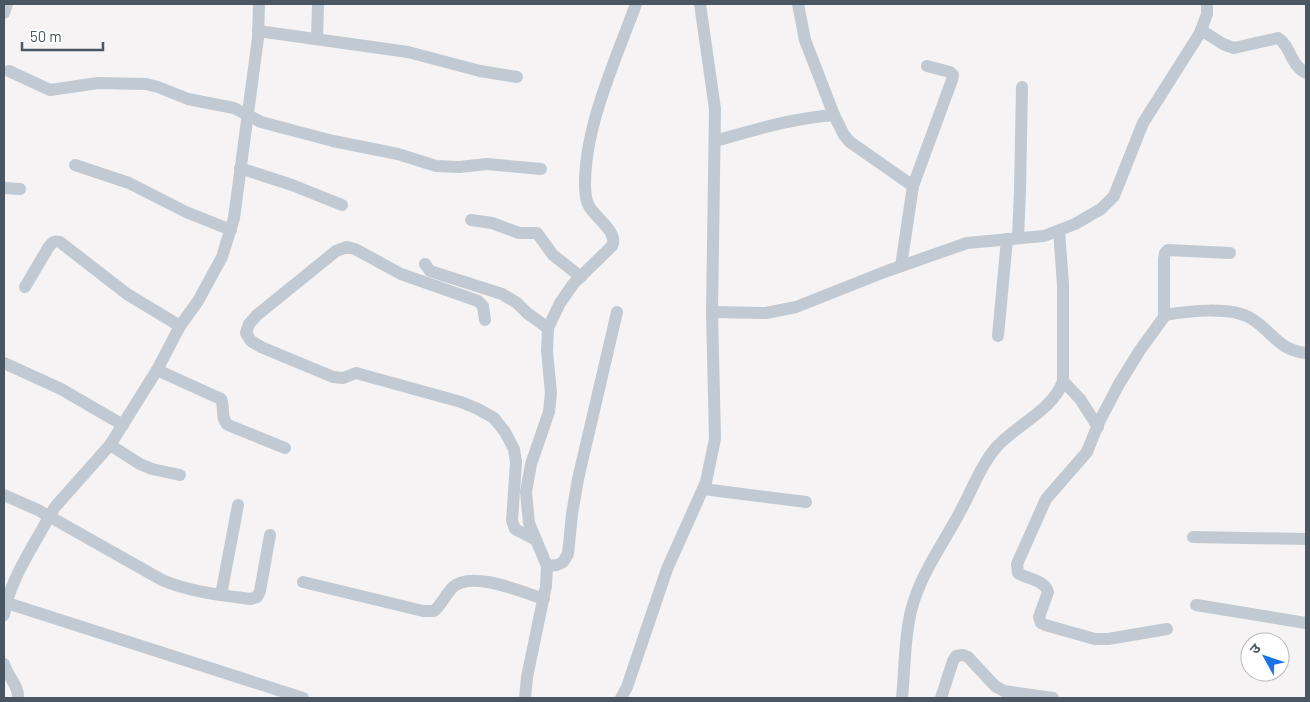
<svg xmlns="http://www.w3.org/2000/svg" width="1310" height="702" font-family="Barlow,'Noto Sans Devanagari',sans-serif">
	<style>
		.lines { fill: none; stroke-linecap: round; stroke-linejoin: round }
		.minor { stroke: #c1cad2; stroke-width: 12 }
	</style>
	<rect width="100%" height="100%" fill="#f5f3f3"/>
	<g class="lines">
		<g class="minor">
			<path d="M 798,4 L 805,40 L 834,115 L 844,135 L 850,142 L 913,186"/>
			<path d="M 4,13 L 7,4"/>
			<path d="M 1201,30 L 1223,44 L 1234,48 L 1278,38 C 1291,46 1290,65 1306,73"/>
			<path d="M 258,31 L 408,52 L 480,71 L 517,77"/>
			<path d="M 317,39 L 318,4"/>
			<path d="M 9,71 L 50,90 L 98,83 L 146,84 L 158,87 L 188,99 L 234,108 L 261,122 L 333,141 L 398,154 L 436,166 L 459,167 L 487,164 L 541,169"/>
			<path d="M 715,141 C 754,130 793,118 834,115"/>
			<path d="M 75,165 L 129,183 L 186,212 L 231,230"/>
			<path d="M 240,168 L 292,185 L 342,205"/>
			<path d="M 4,188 L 20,189"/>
			<path d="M 471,220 L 492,223 L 519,233 L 537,233 L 553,255 L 581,277"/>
			<path d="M 1018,238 L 1020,190 L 1022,87"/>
			<path d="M 425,264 L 430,271 L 502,294 L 517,303 L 527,313 L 548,328"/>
			<path d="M 901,266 L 913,186 L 952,80 L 953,75 L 950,72 L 927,66"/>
			<path d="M 25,287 L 48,248 C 52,243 53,240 60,242 L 127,294 L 180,326"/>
			<path d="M 712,312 L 766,313 L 796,307 L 887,271 L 967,243 L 1044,236 L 1075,224 L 1101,209 L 1114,196 L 1143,123 L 1200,33 L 1207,14 L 1207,4"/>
			<path d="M 1165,315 C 1188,311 1232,306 1252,319 C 1273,332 1278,350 1306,353"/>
			<path d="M 485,320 L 483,306 L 478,301 L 401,274 L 355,249 L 347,247 L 336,251 L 257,315 L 249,324 L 246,333 L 251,341 L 261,347 L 333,377 L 343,378 L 356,373 L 461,402 L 478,409 L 494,418 L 505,432 L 514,449 L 516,462 L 512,521 L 515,529 L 536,540"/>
			<path d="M 998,336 L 1007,239"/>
			<path d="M 4,363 L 61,389 L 123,425"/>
			<path d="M 157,370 L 221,399 C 225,408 220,418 228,425 L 285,448"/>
			<path d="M 1063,381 L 1080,399 L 1098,427"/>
			<path d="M 110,445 L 140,464 L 152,469 L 180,475"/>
			<path d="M 703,489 L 806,502"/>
			<path d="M 4,495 L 38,510 L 162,580 C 190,592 221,595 251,599 L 257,597 L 260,591 L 270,535"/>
			<path d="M 1193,537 L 1306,539"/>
			<path d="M 547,566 L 557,565 L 563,562 L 568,554 L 572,514 L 578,479 L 617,312"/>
			<path d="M 303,582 L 423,611 L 434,611 C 442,604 446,594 453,587 C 472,570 522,592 544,599"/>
			<path d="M 221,595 L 238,505"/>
			<path d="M 4,602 L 303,698"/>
			<path d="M 1196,605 L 1306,623"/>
			<path d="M 4,615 C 9,581 33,547 49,517 L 55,507 L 110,445 L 157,370 L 180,326 L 198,301 L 222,257 L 234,218 L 258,38 L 259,4"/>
			<path d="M 1167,629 L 1108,639 L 1095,639 L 1045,625 L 1041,623 L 1039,617 L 1048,592 C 1045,580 1027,579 1018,573 L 1017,564 L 1046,499 L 1087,452 L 1099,422 L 1119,384 L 1140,350 L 1164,317 L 1164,259 L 1165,253 L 1168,250 L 1230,253"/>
			<path d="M 4,664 C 7,676 19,685 18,698"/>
			<path d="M 525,698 L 527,677 L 546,586 L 547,566 L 529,523 L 526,492 L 531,464 L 549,412 L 551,393 L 547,351 L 548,328 L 560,303 L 574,283 L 612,246 C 619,232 595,218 589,206 C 585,199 585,191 585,184 C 585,125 616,59 636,4"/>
			<path d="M 621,698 L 627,687 L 667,569 L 706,482 L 715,439 L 712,312 L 715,109 L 700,4"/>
			<path d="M 902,698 C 905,670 904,639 911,611 C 920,574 944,543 961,510 C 972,490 980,467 994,450 C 1013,426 1053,411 1063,381 L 1063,284 L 1059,231"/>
			<path d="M 941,698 L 953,661 L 956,656 L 963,655 L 968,657 L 995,686 L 1004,691 L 1053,698"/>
		</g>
	</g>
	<rect width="1310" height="702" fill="none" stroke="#4a5661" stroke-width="10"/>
	<g transform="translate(1265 657) rotate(310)"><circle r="24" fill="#ffffff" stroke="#b7bbc0"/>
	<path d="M0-4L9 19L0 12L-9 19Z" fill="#1a73e8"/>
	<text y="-8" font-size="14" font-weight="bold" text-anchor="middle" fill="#4a5661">उ</text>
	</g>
	<path d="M22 42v8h81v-8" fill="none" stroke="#4a5661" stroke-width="2.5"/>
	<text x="30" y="42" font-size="15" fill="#4a5661" stroke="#ffffff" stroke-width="4" paint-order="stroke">50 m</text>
</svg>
